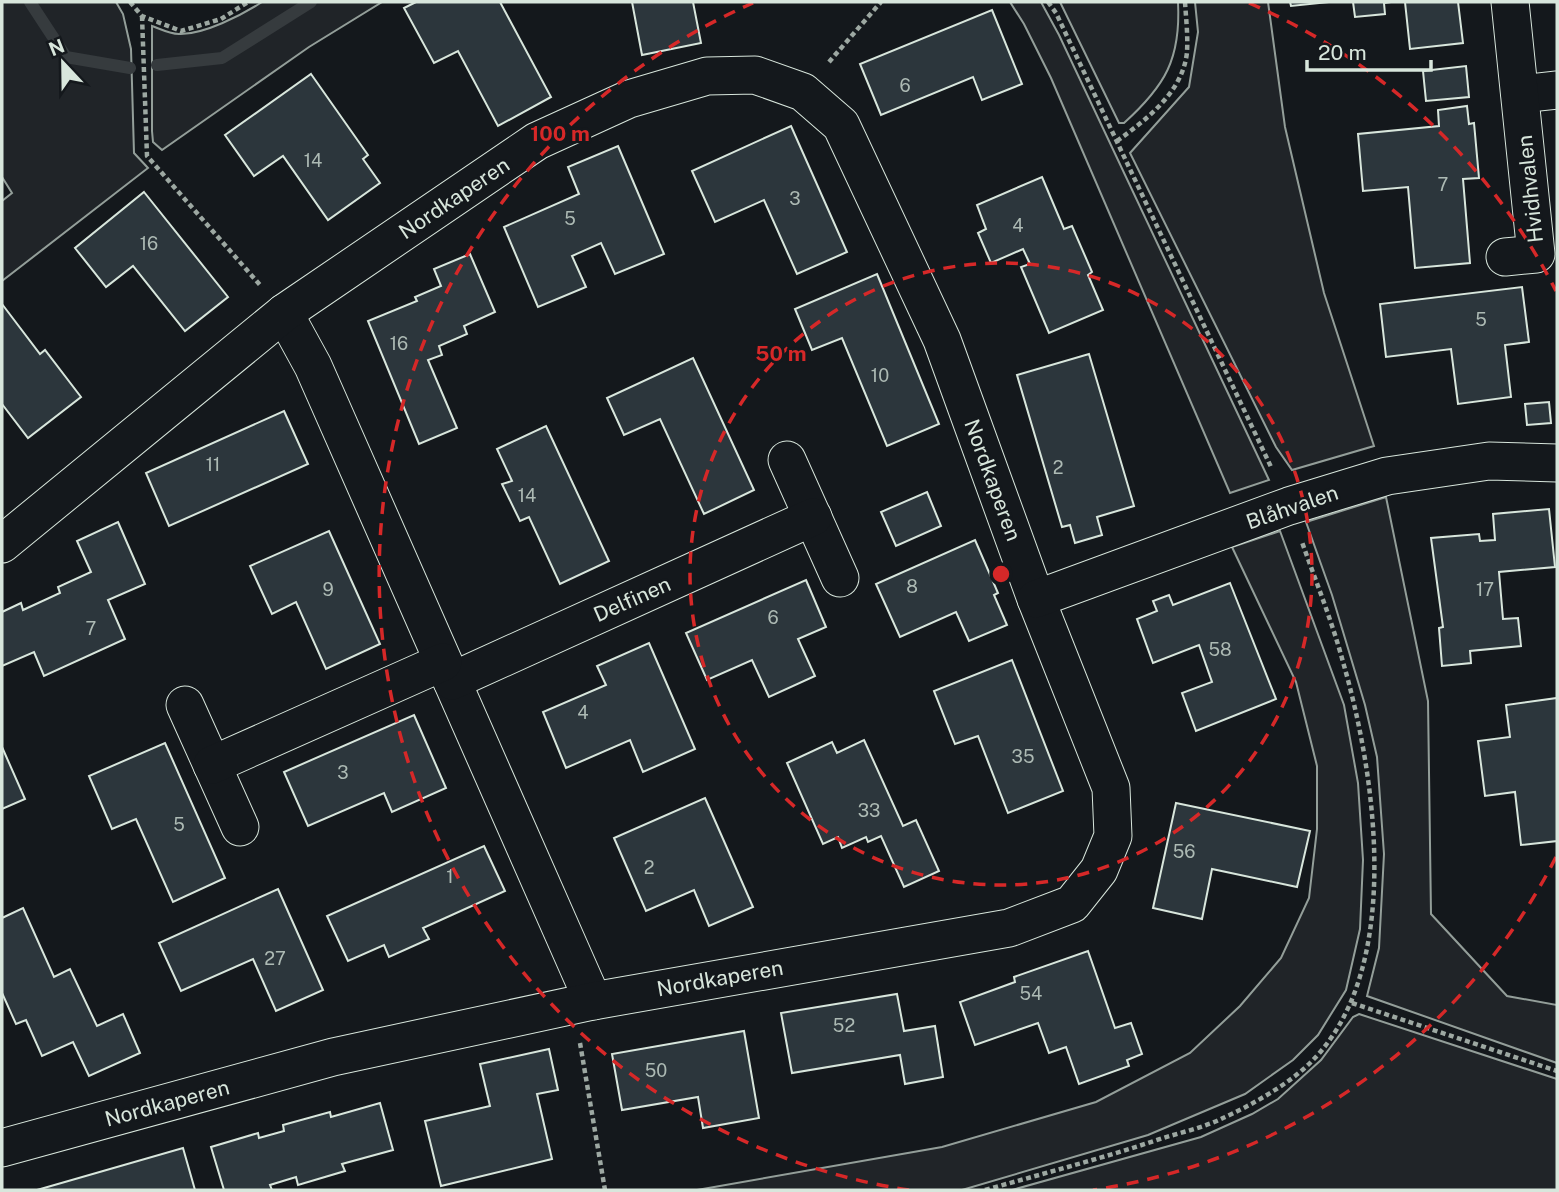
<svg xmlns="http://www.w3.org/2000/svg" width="1559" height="1192" font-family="'Public Sans',sans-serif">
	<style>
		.green { fill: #202428; stroke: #939e99; stroke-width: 2 }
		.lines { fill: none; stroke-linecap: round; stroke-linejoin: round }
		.stream { stroke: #363b3e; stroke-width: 12 }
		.building { fill: #2c363c; stroke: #d8e6dc; stroke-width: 2 }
		.street-casing { stroke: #d8e6dc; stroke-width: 39 }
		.path { stroke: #9da8a2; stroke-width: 4.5; stroke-dasharray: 5 3.5; stroke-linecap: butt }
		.street { stroke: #14181c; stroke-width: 37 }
		.ring { fill: none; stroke: #d62828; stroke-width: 3.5; stroke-dasharray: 12 9 }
		.labels { text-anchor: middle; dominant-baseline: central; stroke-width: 5; stroke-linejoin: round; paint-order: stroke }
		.number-label { font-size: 18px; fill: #adbab4 }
		.street-label { font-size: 21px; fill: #d8e6dc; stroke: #14181c }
		.centre { fill: #d62828; stroke: #14181c; stroke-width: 3.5 }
		.ring-label { font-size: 21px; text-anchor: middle; font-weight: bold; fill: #d62828; stroke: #14181c; stroke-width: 5; stroke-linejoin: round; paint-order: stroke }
	</style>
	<rect width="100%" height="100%" fill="#14181c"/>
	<g class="green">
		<path d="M 2,2 L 116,2 L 123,14 L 131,49 L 134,153 L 148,168 L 2,281 L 2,201 L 12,193 L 2,177 Z"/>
		<path d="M 262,2 L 382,2 L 309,47 L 162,150 L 153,142 L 152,131 L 152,26 C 160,29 170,34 179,34 C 203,35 242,15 262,2 Z"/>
		<path d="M 1010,2 L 1041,2 L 1059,35 L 1269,480 L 1230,493 L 1051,78 L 1024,24 Z"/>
		<path d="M 1060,2 L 1178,2 C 1181,59 1165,86 1124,123 L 1119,123 Z"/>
		<path d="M 1195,2 L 1268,2 L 1285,127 L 1324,293 L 1374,446 L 1292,470 L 1276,447 L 1130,153 L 1189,87 L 1198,32 Z"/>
		<path d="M 1386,497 L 1428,701 L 1431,914 L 1507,996 L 1557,1005 L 1557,1063 L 1367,996 L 1379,948 L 1384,854 L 1377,757 L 1365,705 L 1332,595 L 1306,522 Z"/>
		<path d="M 1280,531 L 1344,705 L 1358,783 L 1363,860 L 1360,929 L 1346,990 L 1318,1035 L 1293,1060 L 1245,1094 L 1148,1135 L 962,1190 L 697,1190 L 942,1147 L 1096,1102 L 1190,1053 L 1240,1006 L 1281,958 L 1309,898 L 1317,829 L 1317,766 L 1296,682 L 1232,547 Z"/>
		<path d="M 1359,1014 L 1557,1079 L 1557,1190 L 1012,1190 L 1201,1137 L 1252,1114 L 1278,1099 L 1321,1060 L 1353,1017 Z"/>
	</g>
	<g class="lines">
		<g class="stream">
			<path d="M 30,2 L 66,57 L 130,68"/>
			<path d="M 157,65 L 222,58 L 311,2"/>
		</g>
	</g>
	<g class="building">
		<path d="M 416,2 L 500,2 L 551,97 L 498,126 L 458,51 L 434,63 L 404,8 Z"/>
		<path d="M 632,2 L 693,2 L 701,43 L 642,55 Z"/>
		<path d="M 1290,2 L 1329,2 L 1291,6 Z"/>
		<path d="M 1353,2 L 1391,2 L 1384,3 L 1385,14 L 1355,17 Z"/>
		<path d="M 1405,2 L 1458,2 L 1463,43 L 1410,49 Z"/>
		<path d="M 992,10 L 1022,84 L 982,100 L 973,77 L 881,115 L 860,64 Z"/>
		<path d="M 1466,66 L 1469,97 L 1426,101 L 1423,71 Z"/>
		<path d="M 311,74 L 368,155 L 363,159 L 380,183 L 328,220 L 283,156 L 254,176 L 225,135 Z"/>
		<path d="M 1467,106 L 1469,124 L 1474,123 L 1479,178 L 1463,179 L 1470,263 L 1415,268 L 1408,187 L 1363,191 L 1358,134 L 1439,126 L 1438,110 Z"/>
		<path d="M 791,126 L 847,252 L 797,274 L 764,200 L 715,222 L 692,171 Z"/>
		<path d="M 618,146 L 664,254 L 615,274 L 601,243 L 572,256 L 586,287 L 538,307 L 504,227 L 579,194 L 568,167 Z"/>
		<path d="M 1042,177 L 1064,229 L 1072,226 L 1092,272 L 1088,275 L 1103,310 L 1049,333 L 1021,267 L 1030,264 L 1023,249 L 991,263 L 978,233 L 986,229 L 977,205 Z"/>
		<path d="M 144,192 L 228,297 L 185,331 L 133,266 L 106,287 L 75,248 Z"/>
		<path d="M 470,254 L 495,312 L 464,326 L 467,334 L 439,346 L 442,355 L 428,360 L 457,428 L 419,444 L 368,321 L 417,301 L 415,297 L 441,286 L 434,269 Z"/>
		<path d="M 877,274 L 939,424 L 887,446 L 842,338 L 812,350 L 795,309 Z"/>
		<path d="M 1522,287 L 1529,342 L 1505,345 L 1511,397 L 1458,404 L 1451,349 L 1386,357 L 1380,304 Z"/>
		<path d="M 2,304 L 40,354 L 45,350 L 81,397 L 28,438 L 2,404 Z"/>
		<path d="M 1089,354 L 1134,506 L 1097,517 L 1102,535 L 1075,543 L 1070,525 L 1062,527 L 1017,375 Z"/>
		<path d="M 693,358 L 754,490 L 704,514 L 660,419 L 624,435 L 607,398 Z"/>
		<path d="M 1549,402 L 1551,423 L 1527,425 L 1525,404 Z"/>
		<path d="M 284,411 L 308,464 L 169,526 L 146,473 Z"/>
		<path d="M 546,426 L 609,561 L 560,584 L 529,517 L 520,521 L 502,484 L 512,481 L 497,449 Z"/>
		<path d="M 927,492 L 941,526 L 896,546 L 881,512 Z"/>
		<path d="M 1549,509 L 1555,567 L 1499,572 L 1503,619 L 1518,618 L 1521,646 L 1470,651 L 1471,663 L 1442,666 L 1439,628 L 1443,627 L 1431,538 L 1479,534 L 1480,541 L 1495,540 L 1493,514 Z"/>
		<path d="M 118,522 L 145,584 L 108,600 L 125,639 L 44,676 L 34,652 L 2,666 L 2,612 L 21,603 L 23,610 L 60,593 L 58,587 L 91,572 L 77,541 Z"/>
		<path d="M 329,531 L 380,644 L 326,669 L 296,602 L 272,614 L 250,566 Z"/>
		<path d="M 975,540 L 998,593 L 994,595 L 1007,625 L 969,641 L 956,612 L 900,637 L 876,584 Z"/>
		<path d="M 806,580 L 826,627 L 798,639 L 815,676 L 769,697 L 752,660 L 707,680 L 686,633 Z"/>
		<path d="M 1230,583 L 1276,699 L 1196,731 L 1182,693 L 1212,682 L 1199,645 L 1153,663 L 1137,619 L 1157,611 L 1153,601 L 1169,595 L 1173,605 Z"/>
		<path d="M 649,643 L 695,749 L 643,772 L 630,740 L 566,768 L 543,712 L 606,685 L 597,666 Z"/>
		<path d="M 1012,660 L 1063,791 L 1008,813 L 978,736 L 955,744 L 934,691 Z"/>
		<path d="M 1557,698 L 1557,841 L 1521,845 L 1515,792 L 1485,796 L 1478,741 L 1510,737 L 1506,705 Z"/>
		<path d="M 414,715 L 446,788 L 392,812 L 384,793 L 308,826 L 284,772 Z"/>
		<path d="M 864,740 L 903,826 L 916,820 L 939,871 L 904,887 L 881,836 L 868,842 L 866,837 L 842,848 L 838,837 L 823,844 L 787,763 L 832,742 L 837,753 Z"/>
		<path d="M 165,743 L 225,878 L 173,902 L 136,819 L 112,829 L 89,776 Z"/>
		<path d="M 2,747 L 25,799 L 2,809 Z"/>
		<path d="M 705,798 L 753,907 L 709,926 L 694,890 L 646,911 L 614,838 Z"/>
		<path d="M 1176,803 L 1310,831 L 1297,887 L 1212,869 L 1202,919 L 1153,908 Z"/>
		<path d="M 484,846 L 505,891 L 423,928 L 429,939 L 389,957 L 384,945 L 348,961 L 327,916 Z"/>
		<path d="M 278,889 L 323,990 L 276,1011 L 253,959 L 181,991 L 159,943 Z"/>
		<path d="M 23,908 L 54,977 L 70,969 L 97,1026 L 123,1014 L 140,1053 L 89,1076 L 73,1042 L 42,1056 L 26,1020 L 16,1024 L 2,993 L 2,918 Z"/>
		<path d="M 1088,951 L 1115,1028 L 1131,1023 L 1142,1054 L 1127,1060 L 1129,1066 L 1079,1084 L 1066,1047 L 1049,1053 L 1038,1023 L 975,1045 L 960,1002 L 1015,982 L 1014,977 Z"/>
		<path d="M 897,994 L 904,1031 L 935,1026 L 943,1077 L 905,1084 L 900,1055 L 792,1073 L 781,1013 Z"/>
		<path d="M 744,1031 L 759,1118 L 703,1128 L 698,1097 L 622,1110 L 612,1054 Z"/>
		<path d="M 549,1049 L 558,1090 L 537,1094 L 552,1159 L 441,1186 L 425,1121 L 490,1106 L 480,1064 Z"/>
		<path d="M 380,1103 L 393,1150 L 342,1164 L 345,1171 L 298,1185 L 296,1177 L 270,1185 L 272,1190 L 224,1190 L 211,1147 L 258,1133 L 259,1138 L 284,1131 L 283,1125 L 330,1112 L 331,1117 Z"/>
		<path d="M 183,1148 L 195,1190 L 37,1190 Z"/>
	</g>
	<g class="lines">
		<defs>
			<g id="street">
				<path d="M 1520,94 L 1557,90"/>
				<path d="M 1505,257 L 1536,254 L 1510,2"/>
				<path d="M 284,313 L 313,366 L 593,1001"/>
				<path d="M 787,460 L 840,578"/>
				<path d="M 2,544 L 284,313 L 537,141 L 629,99 L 707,76 L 755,75 L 803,92 L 841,125 L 942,340 L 1036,599 L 1111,788 L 1113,836 L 1099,870 L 1072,904 L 1009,928 L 593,1001 L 333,1057 L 2,1148"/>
				<path d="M 1036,599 L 1289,506 L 1387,476 L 1489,461 L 1557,463"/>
				<path d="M 452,681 L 813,517"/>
				<path d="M 185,705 L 240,827"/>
				<path d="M 212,765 L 443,662"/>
			</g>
		</defs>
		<use href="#street" class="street-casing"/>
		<g class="path">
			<path d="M 130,2 L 142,16 L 181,31 L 221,19 L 248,2"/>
			<path d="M 1048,2 L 1056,13 L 1272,469"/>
			<path d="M 142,16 L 147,156 L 260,285"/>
			<path d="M 829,62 L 881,2"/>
			<path d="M 1117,141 C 1147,119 1183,92 1187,52 C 1188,36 1186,18 1185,2"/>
			<path d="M 1352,1003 L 1557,1071"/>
			<path d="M 580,1043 L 605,1190"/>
			<path d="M 985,1190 C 1045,1173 1104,1158 1163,1138 C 1183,1132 1205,1127 1223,1118 C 1250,1106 1291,1083 1312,1061 C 1404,968 1376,776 1343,662 C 1332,621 1316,582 1302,542"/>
		</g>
		<use href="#street" class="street"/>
	</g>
	<g class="ring">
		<circle cx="1001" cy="574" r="311"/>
		<path d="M1556 857A623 623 0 0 1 1093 1190M909 1190A623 623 0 0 1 753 3M1249 3A623 623 0 0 1 1556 291"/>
	</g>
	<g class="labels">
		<g class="number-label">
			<text x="905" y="85">6</text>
			<text x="313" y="160">14</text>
			<text x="1443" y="184">7</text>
			<text x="795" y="198">3</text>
			<text x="570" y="218">5</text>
			<text x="1018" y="225">4</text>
			<text x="149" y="243">16</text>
			<text x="1481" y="319">5</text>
			<text x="399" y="343">16</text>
			<text x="880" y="375">10</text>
			<text x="213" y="464">11</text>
			<text x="1058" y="467">2</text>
			<text x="527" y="495">14</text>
			<text x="912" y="586">8</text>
			<text x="328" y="589">9</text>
			<text x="1485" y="589">17</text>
			<text x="773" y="617">6</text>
			<text x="91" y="628">7</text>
			<text x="1220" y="649">58</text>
			<text x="583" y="712">4</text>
			<text x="1023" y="756">35</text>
			<text x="343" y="772">3</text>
			<text x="869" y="810">33</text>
			<text x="179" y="824">5</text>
			<text x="1184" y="851">56</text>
			<text x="649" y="867">2</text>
			<text x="450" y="876">1</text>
			<text x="275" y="958">27</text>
			<text x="1031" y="993">54</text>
			<text x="844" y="1025">52</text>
			<text x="656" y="1070">50</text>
		</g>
		<g class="street-label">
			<text transform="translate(1530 189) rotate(-96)">Hvidhvalen</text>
			<text transform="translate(454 198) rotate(-34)">Nordkaperen</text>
			<text transform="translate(993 480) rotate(70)">Nordkaperen</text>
			<text transform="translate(1292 507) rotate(-19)">Blåhvalen</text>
			<text transform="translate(632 599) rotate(-24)">Delfinen</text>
			<text transform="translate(720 978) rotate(-10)">Nordkaperen</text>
			<text transform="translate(167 1103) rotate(-15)">Nordkaperen</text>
		</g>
	</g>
	<circle cx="1001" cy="574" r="10" class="centre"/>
	<g class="ring-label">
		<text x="560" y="141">100 m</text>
		<text x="781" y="361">50 m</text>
	</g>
	<rect width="1559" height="1192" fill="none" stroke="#d8e6dc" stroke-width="7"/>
	<g transform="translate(63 63) rotate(338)" stroke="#14181c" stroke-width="5" paint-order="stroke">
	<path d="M0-5L12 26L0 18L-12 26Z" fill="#d8e6dc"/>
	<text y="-10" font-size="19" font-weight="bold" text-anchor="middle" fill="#d8e6dc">N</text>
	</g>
	<path d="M1307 60v10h124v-10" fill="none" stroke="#d8e6dc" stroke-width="3.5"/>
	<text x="1318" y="60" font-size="21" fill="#d8e6dc" stroke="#14181c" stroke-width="5" paint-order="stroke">20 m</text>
</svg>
